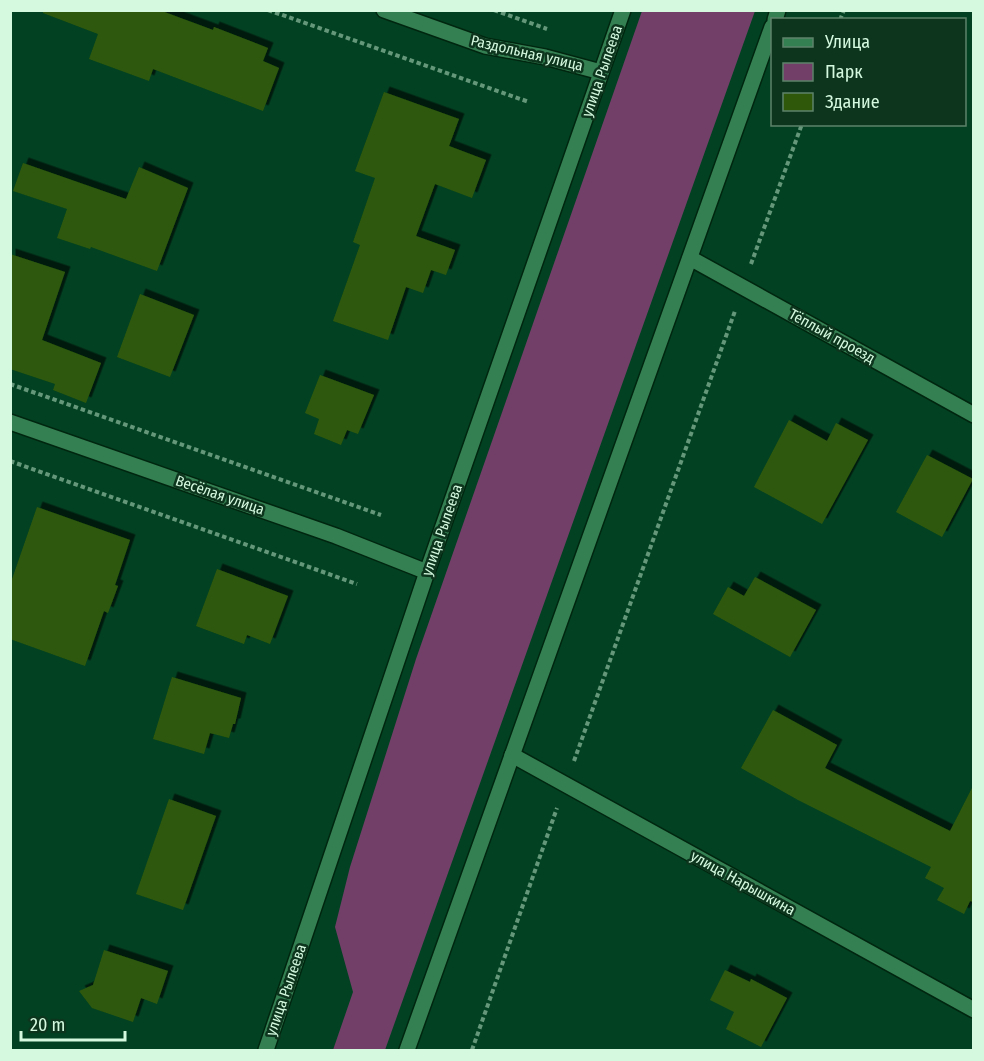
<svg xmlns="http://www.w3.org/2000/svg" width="984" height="1061" font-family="'Fira Sans Condensed',sans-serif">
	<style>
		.green { fill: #723f68 }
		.building { fill: #2f580b; filter: url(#shadow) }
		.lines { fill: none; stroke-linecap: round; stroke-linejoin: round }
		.minor-casing { stroke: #002610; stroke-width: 18 }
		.path { stroke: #65987b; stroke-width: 4; stroke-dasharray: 4.5 3; stroke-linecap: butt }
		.minor { stroke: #358053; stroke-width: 15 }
		.labels { text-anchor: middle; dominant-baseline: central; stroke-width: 5; stroke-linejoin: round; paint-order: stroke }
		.street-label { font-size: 15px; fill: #d4f9df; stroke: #0d351e }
	</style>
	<defs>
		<filter id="shadow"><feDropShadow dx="5.5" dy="-5.5" stdDeviation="0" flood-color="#0009"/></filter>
	</defs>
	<rect width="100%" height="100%" fill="#024222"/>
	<path class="green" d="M 642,11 L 755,11 L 385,1050 L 333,1050 L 353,992 L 335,927 L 350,867 L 416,659 Z"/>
	<g class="building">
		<path d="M 43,10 L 159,10 L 213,30 L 214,27 L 268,48 L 263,61 L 279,68 L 263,111 L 153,69 L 149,81 L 89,59 L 98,34 L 43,13 Z"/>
		<path d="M 384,92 L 459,119 L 449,146 L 486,160 L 472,198 L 435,184 L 416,236 L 455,250 L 446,275 L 431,270 L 423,293 L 406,287 L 388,340 L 333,321 L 360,245 L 353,242 L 375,178 L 355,171 Z"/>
		<path d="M 23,163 L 126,199 L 139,167 L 188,188 L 157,271 L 91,247 L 90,249 L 57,238 L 67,209 L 13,191 Z"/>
		<path d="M 10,254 L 65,272 L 42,340 L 101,363 L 86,403 L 53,390 L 55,384 L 10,369 Z"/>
		<path d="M 140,294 L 194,315 L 170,377 L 117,357 Z"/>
		<path d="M 320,375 L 374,395 L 358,434 L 347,430 L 341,445 L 314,434 L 319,419 L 305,413 Z"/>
		<path d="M 789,420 L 827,441 L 836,423 L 868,440 L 822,524 L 754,487 Z"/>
		<path d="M 927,455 L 973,479 L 942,537 L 896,512 Z"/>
		<path d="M 37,507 L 130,540 L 115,585 L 118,586 L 108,613 L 104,611 L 85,666 L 10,639 L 10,585 Z"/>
		<path d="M 217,569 L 288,596 L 270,644 L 247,635 L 244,644 L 196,626 Z"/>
		<path d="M 755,577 L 816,610 L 790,657 L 713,614 L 728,587 L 744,596 Z"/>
		<path d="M 172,677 L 241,698 L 235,724 L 233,724 L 229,738 L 210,733 L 204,754 L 153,739 Z"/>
		<path d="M 773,710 L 837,745 L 825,768 L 950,831 L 974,784 L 974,902 L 970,901 L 964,914 L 937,900 L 944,888 L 925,878 L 931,867 L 798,800 L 741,768 Z"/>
		<path d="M 169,799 L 216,816 L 183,910 L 136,894 Z"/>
		<path d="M 104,950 L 168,971 L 157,1004 L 141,998 L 133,1022 L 92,1008 L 79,991 L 93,985 Z"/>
		<path d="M 725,970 L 750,982 L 751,979 L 787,998 L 761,1047 L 726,1029 L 734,1012 L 710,1000 Z"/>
	</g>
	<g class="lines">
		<defs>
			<g id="minor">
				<path d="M 384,10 L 485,46 L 545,57 L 601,72"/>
				<path d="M 775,20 L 778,10"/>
				<path d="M 690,258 L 974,415"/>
				<path d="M 10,422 L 336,536 L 427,572"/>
				<path d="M 512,755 L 974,1010"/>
				<path d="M 266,1050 L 427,572 L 623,10"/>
				<path d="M 407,1050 L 772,27"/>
			</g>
		</defs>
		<use href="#minor" class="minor-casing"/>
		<g class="path">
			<path d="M 268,10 L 529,102"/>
			<path d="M 494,10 L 547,29"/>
			<path d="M 840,20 L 844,10"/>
			<path d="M 751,264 L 802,124"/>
			<path d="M 10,384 L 381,515"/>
			<path d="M 10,461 L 357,584"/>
			<path d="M 574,761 L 735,311"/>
			<path d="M 472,1050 L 557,808"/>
		</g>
		<use href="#minor" class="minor"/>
	</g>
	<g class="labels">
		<g class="street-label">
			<text transform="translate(527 53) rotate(13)">Раздольная улица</text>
			<text transform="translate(602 71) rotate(-71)">улица Рылеева</text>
			<text transform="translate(832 336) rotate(29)">Тёплый проезд</text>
			<text transform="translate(220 495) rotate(19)">Весёлая улица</text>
			<text transform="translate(442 530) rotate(-71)">улица Рылеева</text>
			<text transform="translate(743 883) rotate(29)">улица Нарышкина</text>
			<text transform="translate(286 990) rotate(-71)">улица Рылеева</text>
		</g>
	</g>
	<rect width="984" height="1061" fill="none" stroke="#d4f9df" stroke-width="24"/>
	<rect x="771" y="18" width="195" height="108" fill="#0d351e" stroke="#5d836b" stroke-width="1.5"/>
	<rect x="783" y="38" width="30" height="9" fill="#358053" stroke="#5d836b" stroke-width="1.5"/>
	<text x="825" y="48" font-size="18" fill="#d4f9df">Улица</text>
	<rect x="783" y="63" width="30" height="18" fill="#723f68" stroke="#5d836b" stroke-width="1.5"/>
	<text x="825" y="78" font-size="18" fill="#d4f9df">Парк</text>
	<rect x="783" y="93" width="30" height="18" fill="#2f580b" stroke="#5d836b" stroke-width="1.5"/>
	<text x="825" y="108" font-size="18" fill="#d4f9df">Здание</text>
	<path d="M21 1031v9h104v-9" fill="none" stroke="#d4f9df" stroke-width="3"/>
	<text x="30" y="1031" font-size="18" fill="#d4f9df" stroke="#0d351e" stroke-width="4.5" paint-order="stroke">20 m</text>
</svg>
